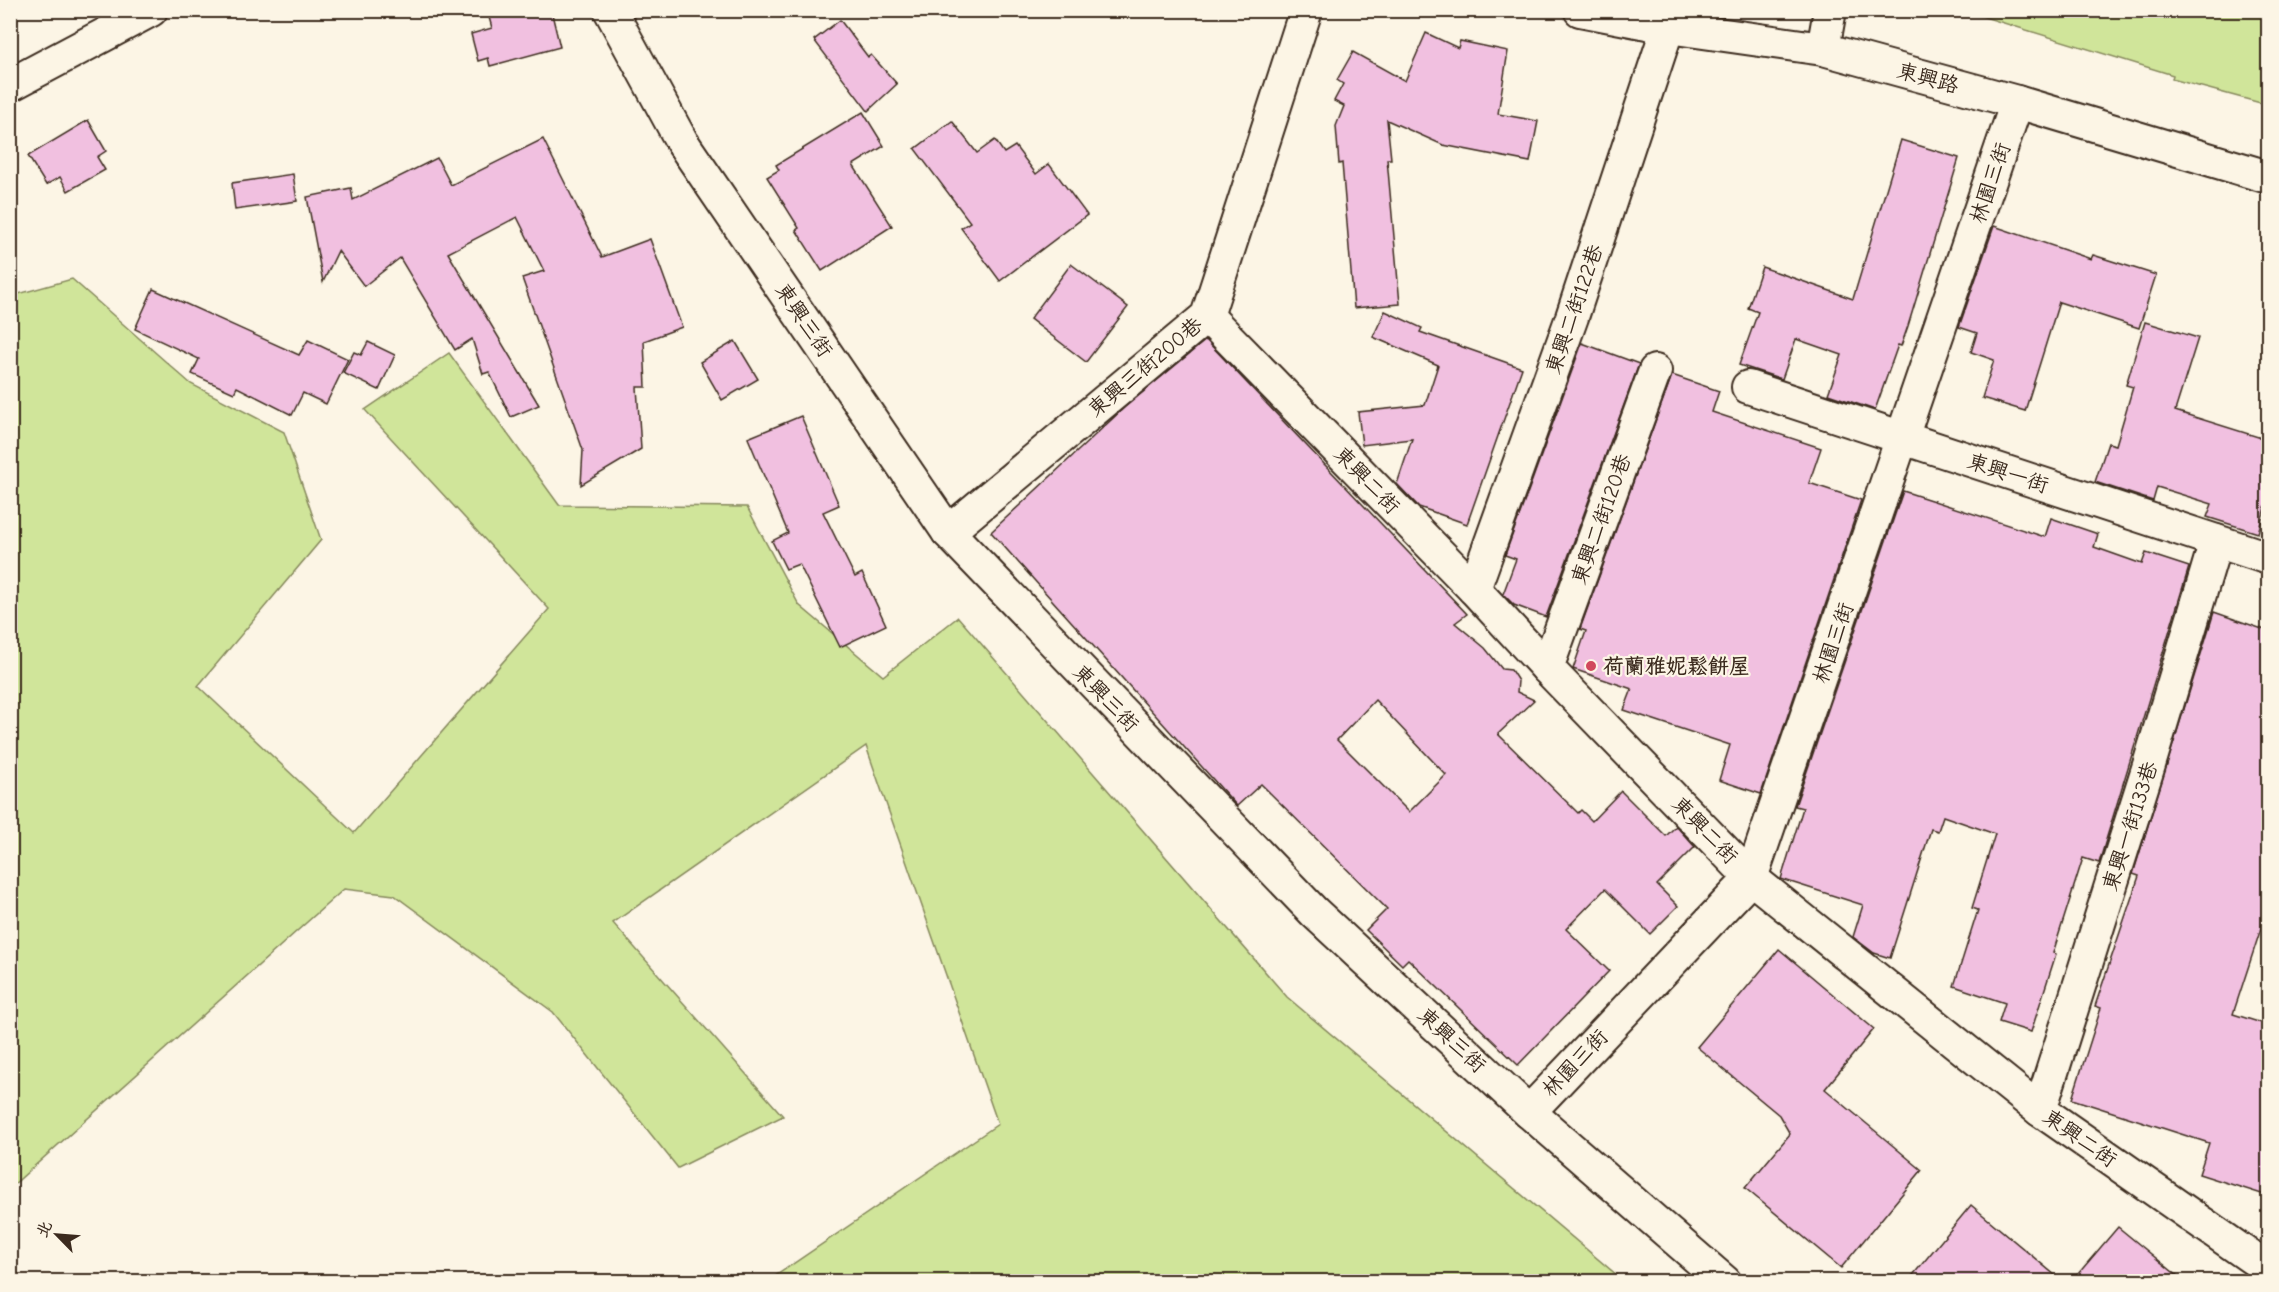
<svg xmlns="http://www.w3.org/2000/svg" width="2279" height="1292" font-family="'Comic Neue','LXGW WenKai TC',sans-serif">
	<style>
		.green { fill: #d0e59a; stroke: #86885c; stroke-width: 1.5 }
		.building { fill: #f1c0e0; stroke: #3b2a1e; stroke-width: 1.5; fill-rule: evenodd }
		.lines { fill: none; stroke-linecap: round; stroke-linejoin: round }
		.minor-casing { stroke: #3b2a1e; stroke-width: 36 }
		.minor { stroke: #fcf5e5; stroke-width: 32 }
		.poi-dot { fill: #d1495b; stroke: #fcf5e5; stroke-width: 2 }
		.labels { text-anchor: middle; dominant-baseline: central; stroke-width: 4.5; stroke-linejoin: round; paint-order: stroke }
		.street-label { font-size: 21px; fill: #3b2a1e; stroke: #fcf5e5 }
		.poi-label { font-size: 21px; font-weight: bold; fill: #3b2a1e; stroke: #fcf5e5; text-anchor: start }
	</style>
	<rect width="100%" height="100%" fill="#fcf5e5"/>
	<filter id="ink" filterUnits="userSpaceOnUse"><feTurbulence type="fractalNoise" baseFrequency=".0167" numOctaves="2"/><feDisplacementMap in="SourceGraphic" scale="12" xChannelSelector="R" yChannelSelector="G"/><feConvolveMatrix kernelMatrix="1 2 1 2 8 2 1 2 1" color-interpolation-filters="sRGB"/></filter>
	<g filter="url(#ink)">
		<g class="green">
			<path d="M 1955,11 L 2268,11 L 2268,105 L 2172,79 L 2173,75 L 1981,16 Z"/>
			<path d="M 72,279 L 191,384 L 284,432 L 321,540 L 198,686 L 354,833 L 549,609 L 365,410 L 449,353 L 559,505 L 747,507 L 799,605 L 883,676 L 958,617 L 1287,997 L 1624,1281 L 768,1281 L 998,1124 L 866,746 L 613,923 L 783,1116 L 678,1168 L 553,1012 L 394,895 L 344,889 L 11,1187 L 11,296 Z"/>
		</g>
		<g class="building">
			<path d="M 487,10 L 551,10 L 560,47 L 490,66 L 488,58 L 478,61 L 471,34 L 492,28 Z"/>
			<path d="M 840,20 L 868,57 L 871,55 L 897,84 L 868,111 L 814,40 Z"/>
			<path d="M 1426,33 L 1458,48 L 1460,41 L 1508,51 L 1498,114 L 1538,121 L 1530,162 L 1443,145 L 1387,120 L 1391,159 L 1387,159 L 1400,304 L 1354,308 L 1342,163 L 1339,164 L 1336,126 L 1344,106 L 1334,101 L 1343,84 L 1337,80 L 1353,52 L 1405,81 Z"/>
			<path d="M 863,112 L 884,146 L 853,165 L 892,226 L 822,271 L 796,230 L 799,228 L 767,177 L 779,170 L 776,165 Z"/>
			<path d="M 88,120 L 106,151 L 97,157 L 105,170 L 68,191 L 60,177 L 46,185 L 28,156 Z"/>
			<path d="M 952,121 L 977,153 L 995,140 L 1004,153 L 1015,146 L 1036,174 L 1049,164 L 1087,215 L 1000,281 L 961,228 L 970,222 L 915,149 Z"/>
			<path d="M 543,139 L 602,257 L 650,239 L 682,327 L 644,341 L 646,387 L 637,387 L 641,449 L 581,485 L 583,450 L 522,278 L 544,271 L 517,217 L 448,253 L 539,405 L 511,417 L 489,372 L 483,374 L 472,339 L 455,350 L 400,258 L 364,286 L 338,251 L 323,282 L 307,197 L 351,188 L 353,200 L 437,158 L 451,185 Z"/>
			<path d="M 1901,140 L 1959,158 L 1908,326 L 1901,346 L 1898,345 L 1875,410 L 1828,394 L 1842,355 L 1796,339 L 1782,379 L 1739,365 L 1758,312 L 1748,308 L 1762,267 L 1853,299 Z"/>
			<path d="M 293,174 L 297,201 L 235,210 L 232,183 Z"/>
			<path d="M 1994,226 L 2091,259 L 2093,255 L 2156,275 L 2139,328 L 2059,302 L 2025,411 L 1982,398 L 1994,360 L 1971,352 L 1977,333 L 1959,327 Z"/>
			<path d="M 1071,264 L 1128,307 L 1086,362 L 1030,319 Z"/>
			<path d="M 153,289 L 299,355 L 308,340 L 348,359 L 326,404 L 303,393 L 292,415 L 237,387 L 234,393 L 192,374 L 199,359 L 135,329 Z"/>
			<path d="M 1385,311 L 1422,328 L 1420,332 L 1522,368 L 1467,524 L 1419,507 L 1397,484 L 1412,439 L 1362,445 L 1358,412 L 1425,405 L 1438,365 L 1373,337 Z"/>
			<path d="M 2145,322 L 2198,338 L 2175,411 L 2268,440 L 2268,497 L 2258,533 L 2207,517 L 2212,504 L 2157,487 L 2153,501 L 2095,482 L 2108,443 L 2116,445 L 2133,387 L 2126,385 Z"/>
			<path d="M 1206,340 L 1467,614 L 1455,623 L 1485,648 L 1502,669 L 1511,670 L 1518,681 L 1517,692 L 1534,700 L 1498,734 L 1578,813 L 1581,810 L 1592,821 L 1621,791 L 1666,836 L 1676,826 L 1695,847 L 1657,885 L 1678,906 L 1650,934 L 1605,889 L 1566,929 L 1609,971 L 1518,1065 L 1408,959 L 1402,965 L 1366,930 L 1387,909 L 1261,784 L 1237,806 L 991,532 L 1125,407 ZM 1375,700 L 1446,775 L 1409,812 L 1337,740 Z"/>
			<path d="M 735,341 L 758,379 L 722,400 L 700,362 Z"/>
			<path d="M 368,342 L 395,355 L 379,390 L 343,373 L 354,352 L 361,355 Z"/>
			<path d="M 1582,343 L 1639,364 L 1546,617 L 1514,605 L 1503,594 L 1516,559 L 1505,555 Z"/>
			<path d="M 1672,375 L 1719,391 L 1712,412 L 1821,448 L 1809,483 L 1861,500 L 1761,794 L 1719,780 L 1730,745 L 1624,710 L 1632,689 L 1573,669 L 1586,631 L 1580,629 Z"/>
			<path d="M 801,416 L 839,505 L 823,512 L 855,577 L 862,573 L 886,625 L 840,647 L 799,564 L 786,569 L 772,541 L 788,533 L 748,438 Z"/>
			<path d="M 1903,491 L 2045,537 L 2051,518 L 2098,534 L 2094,547 L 2142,564 L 2146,553 L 2189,567 L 2099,863 L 2083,858 L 2053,953 L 2056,954 L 2031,1032 L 1999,1022 L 2005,1003 L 1954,986 L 1978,910 L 1972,908 L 1995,834 L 1943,816 L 1938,831 L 1931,829 L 1890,958 L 1874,953 L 1853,937 L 1863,905 L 1781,879 L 1803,808 L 1795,806 Z"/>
			<path d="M 2214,612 L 2268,631 L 2268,907 L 2233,1014 L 2268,1025 L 2268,1196 L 2199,1174 L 2209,1143 L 2072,1099 L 2101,1008 L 2095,1006 L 2139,876 L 2133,874 Z"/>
			<path d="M 1779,949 L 1874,1029 L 1825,1089 L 1922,1170 L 1841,1268 L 1745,1188 L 1790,1134 L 1779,1115 L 1697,1047 Z"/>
			<path d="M 1971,1205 L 2062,1281 L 1908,1281 Z"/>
			<path d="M 2118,1227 L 2184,1281 L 2072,1281 Z"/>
		</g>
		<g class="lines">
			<defs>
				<g id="minor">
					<path d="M 610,10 L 682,142 L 948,532 L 1314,912 L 1529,1112 L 1725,1282"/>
					<path d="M 1580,10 L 1668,27 L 1823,49 L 2017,102 L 2268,177"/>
					<path d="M 1823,49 L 1830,10"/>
					<path d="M 10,85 L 151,10"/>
					<path d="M 1207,316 L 1474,589 L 1547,668 L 1751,878 L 2040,1110 L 2268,1269"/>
					<path d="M 1748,387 L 2268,558"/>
					<path d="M 948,532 L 1207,316 L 1306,10"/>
					<path d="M 1474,589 L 1572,317 L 1668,27"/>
					<path d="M 1547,668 L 1655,371"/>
					<path d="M 2040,1110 L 2149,765 L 2216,541"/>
					<path d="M 1529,1112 L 1751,878 L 2017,102"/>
				</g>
			</defs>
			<use href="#minor" class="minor-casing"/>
			<use href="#minor" class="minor"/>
		</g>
	</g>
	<circle class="poi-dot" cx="1591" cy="666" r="6"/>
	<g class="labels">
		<g class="street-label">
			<text transform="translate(1928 78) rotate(15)">東興路</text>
			<text transform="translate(1990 183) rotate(-71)">林園三街</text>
			<text transform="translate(1574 309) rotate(-71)">東興二街122巷</text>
			<text transform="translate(804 320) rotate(56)">東興三街</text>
			<text transform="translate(1145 367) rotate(-40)">東興三街200巷</text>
			<text transform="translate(2008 473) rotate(18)">東興一街</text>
			<text transform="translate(1367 480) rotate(46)">東興二街</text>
			<text transform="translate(1601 519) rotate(-70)">東興二街120巷</text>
			<text transform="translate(1833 643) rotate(-71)">林園三街</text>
			<text transform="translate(1106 698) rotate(46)">東興三街</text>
			<text transform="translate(2130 826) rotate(-72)">東興一街133巷</text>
			<text transform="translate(1705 830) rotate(46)">東興二街</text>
			<text transform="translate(1452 1040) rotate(43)">東興三街</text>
			<text transform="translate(1575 1063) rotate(-46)">林園三街</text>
			<text transform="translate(2080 1138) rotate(35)">東興二街</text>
		</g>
		<g class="poi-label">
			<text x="1603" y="666">荷蘭雅妮鬆餅屋</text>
		</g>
	</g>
	<rect width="2279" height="1292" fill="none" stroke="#fcf5e5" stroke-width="36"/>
	<rect x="18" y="18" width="2243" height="1256" fill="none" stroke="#3b2a1e" stroke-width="2" filter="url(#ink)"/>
	<g transform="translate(57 1235) rotate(295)" stroke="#fcf5e5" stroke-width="4.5" paint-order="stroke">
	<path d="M0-4.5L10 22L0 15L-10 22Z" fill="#3b2a1e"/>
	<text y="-9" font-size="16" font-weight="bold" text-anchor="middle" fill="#3b2a1e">北</text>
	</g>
</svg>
